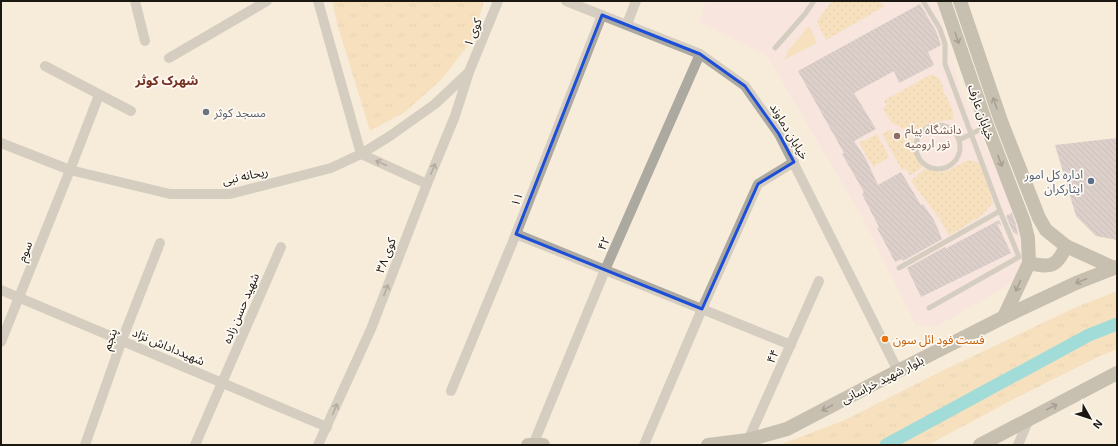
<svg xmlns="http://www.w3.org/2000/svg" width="1118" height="446" font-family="'Exo 2','Noto Sans Arabic',sans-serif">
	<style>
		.education { fill: #f5dce3 }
		.grass { fill: #f4d19c }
		.park { fill: url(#park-tufts) }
		.garden { fill: url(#garden-dots) }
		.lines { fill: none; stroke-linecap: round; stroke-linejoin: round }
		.canal { stroke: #3bc8d7; stroke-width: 13 }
		.building { fill: url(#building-back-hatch) }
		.lane { stroke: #aca9a1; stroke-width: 5 }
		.street { stroke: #aca9a1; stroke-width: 10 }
		.secondary { stroke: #8c887d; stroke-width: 14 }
		.oneway { stroke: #48443c }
		.oneway2 { stroke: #646059 }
		.marked { fill: none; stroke: #1d4ed8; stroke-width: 3; stroke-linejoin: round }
		.worship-dot { fill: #6b7280; stroke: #fefaf3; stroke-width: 1.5 }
		.education-dot { fill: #8d6e63; stroke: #fefaf3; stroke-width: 1.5 }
		.service-dot { fill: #5c6f8a; stroke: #fefaf3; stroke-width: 1.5 }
		.food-dot { fill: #e8710a; stroke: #fefaf3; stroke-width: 1.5 }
		.labels { text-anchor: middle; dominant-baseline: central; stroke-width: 3.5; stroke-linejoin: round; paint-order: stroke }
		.street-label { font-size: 12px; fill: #1b1711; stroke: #fefaf3 }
		.worship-label { font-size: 12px; fill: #5b616d; stroke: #fefaf3; text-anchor: start }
		.education-label { font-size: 12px; fill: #785e54; stroke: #fefaf3; text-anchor: start }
		.service-label { font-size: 12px; fill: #4e5e75; stroke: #fefaf3; text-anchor: end }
		.food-label { font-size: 12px; fill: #c56008; stroke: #fefaf3; text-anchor: start }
		.neighbourhood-label { font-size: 13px; font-weight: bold; fill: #763123; stroke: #fefaf3 }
	</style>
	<defs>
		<pattern id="park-tufts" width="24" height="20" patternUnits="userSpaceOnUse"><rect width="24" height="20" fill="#f4d19c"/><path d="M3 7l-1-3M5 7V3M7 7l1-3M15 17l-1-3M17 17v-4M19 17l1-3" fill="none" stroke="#d1b385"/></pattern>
		<pattern id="garden-dots" width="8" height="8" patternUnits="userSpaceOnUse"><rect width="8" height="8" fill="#f4d19c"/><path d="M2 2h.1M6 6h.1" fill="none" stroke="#d1b385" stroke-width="1.8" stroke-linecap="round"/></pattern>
		<pattern id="building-back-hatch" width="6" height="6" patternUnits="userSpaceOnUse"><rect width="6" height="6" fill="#bbaab6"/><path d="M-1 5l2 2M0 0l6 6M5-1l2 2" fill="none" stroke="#978993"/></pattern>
	</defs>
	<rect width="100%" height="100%" fill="#f7ecda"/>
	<path class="education" d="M 706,1 L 937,1 L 960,87 L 1002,184 L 1022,236 L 1021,266 L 1017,280 L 938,326 L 916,326 L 861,215 L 767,56 L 699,22 Z"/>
	<path class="grass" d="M 809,26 L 817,43 L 782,61 L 787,55 L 787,52 Z"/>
	<g class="park">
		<path d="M 332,1 L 484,1 L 473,39 L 442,79 L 405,112 L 370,131 L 338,27 Z"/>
		<path d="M 1117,291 L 1117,349 L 1100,356 L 1014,399 L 928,445 L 779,445 L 845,420 L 942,371 L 1074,308 Z"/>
	</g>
	<g class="garden">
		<path d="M 832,1 L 878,1 L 885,6 L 826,40 L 817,21 Z"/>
		<path d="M 932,74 C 935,76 938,77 940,80 C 942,84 943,89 944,93 C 949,102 955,110 953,120 C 939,120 924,123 916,135 L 892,123 L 883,109 L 887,104 L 884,102 L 885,100 Z"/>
		<path d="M 889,130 L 916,141 C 912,149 917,159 923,166 L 916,172 L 910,175 L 906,169 L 902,170 L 882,134 Z"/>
		<path d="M 877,134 L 889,157 L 873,167 L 859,143 Z"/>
		<path d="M 968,160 C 972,161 977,161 980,164 C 987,171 990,193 993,203 L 981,216 L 949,236 L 940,219 L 911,181 L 926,167 C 940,179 955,166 968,160 Z"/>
	</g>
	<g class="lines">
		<path class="canal" d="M 886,445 L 1089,335 L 1117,324"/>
	</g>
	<g class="building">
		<path d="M 920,4 L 936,31 L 941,45 L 928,52 L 934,65 L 899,83 L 894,71 L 854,93 L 876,129 L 854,141 L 866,159 L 878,185 L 901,172 L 921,205 L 923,204 L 934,220 L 942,239 L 903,261 L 902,259 L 895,262 L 877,228 L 879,227 L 862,194 L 864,192 L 842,154 L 844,153 L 798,71 Z"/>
		<path d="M 1117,138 L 1117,240 L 1096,236 L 1076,216 L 1055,145 Z"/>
		<path d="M 1012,213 L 1016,225 L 1018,235 L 1013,232 L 1006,216 Z"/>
		<path d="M 999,220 L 1002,226 L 997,223 L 1011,253 L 921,297 L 907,268 L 945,247 L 945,249 Z"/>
	</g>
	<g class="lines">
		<g class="lane">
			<path d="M 923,1 L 940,29 L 945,44 L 945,64 L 1000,211 L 1019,257 L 929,308"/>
			<path d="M 775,48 L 805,14 L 814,1"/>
			<circle cx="938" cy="147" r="22"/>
			<path d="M 959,140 L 987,126"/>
			<path d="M 899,268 L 1000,211"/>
		</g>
		<g class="street">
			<path d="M 135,1 L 145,41"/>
			<path d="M 318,1 L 361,154 L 427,184"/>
			<path d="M 566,1 L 700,54 L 745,86 L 779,134 L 898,371"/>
			<path d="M 627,24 L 636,1"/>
			<path d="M 169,58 L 267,1"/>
			<path d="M 45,66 L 131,111"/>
			<path d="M 1,143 L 70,170 L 170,194 L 230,194 L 331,168 L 361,154 L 390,136 L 435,104 L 469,72"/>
			<path d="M 516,234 L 791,345"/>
			<path d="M 1,290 L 327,427"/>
			<path d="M 1,342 L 70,170 L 99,95"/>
			<path d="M 451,391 L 516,234 L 602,15"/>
			<path d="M 748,440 L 819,281"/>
			<path d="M 85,445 L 122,340 L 160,243"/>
			<path d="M 195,445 L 281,247"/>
			<path d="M 318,445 L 371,329 L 427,184 L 455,116 L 469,72 L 498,1"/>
			<path d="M 533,445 L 605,270 L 700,54"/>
			<path d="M 644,445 L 702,309 L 758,184 L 794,162"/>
			<path d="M 1018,445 L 1029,419"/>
		</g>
		<g class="secondary">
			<path d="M 944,1 L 987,126 L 1024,222 L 1028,238 L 1029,263 L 1004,317"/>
			<path d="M 960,1 L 1001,121 L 1039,218 L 1046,230 L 1066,246 L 1114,268"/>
			<path d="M 1029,263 C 1051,268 1057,267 1066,246"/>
			<path d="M 528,445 L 543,445"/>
			<path d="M 708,445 L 748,440 L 787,429 L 898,371 L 1004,317 L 1076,283 L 1117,267"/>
			<path d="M 980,445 L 1117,373"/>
		</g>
	</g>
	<defs><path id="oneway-shaft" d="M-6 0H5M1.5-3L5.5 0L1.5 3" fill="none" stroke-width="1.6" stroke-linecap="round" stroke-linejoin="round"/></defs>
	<g class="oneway">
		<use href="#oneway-shaft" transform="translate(957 38) rotate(71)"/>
		<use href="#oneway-shaft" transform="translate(995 103) rotate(-109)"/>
		<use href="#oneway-shaft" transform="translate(1000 161) rotate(69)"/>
		<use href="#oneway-shaft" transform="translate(1081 281) rotate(158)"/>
		<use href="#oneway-shaft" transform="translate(1018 286) rotate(115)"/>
		<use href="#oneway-shaft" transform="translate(1052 407) rotate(-28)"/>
		<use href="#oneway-shaft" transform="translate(827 408) rotate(152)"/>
	</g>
	<g class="oneway2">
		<use href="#oneway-shaft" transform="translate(381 163) rotate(-155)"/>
		<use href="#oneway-shaft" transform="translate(433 169) rotate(-67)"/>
		<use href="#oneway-shaft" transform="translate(386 290) rotate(-69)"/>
		<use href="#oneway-shaft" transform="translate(335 409) rotate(-66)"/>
	</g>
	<path d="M0 0H1118V446H0ZM 602,15 L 700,54 L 745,86 L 779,134 L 794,162 L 758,184 L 702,309 L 516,234 Z" fill="#f7ecda" fill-opacity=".55" fill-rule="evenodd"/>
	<path class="marked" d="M 602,15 L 700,54 L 745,86 L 779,134 L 794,162 L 758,184 L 702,309 L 516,234 Z"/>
	<circle class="worship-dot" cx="206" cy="112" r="4"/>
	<circle class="education-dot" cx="897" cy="136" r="4"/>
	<circle class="service-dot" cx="1091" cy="181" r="4"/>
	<circle class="food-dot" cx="885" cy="339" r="4"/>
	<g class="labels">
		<g class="street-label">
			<text transform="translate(472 32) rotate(-68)">کوی ۱</text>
			<text transform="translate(982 112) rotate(71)">خیابان عارف</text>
			<text transform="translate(790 131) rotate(59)">خیابان دماوند</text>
			<text transform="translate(245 175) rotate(-12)">ریحانه نبی</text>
			<text transform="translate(516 199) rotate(-69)">۱۱</text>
			<text transform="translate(603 243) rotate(-66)">۴۲</text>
			<text transform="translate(24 251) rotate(-68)">سوم</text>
			<text transform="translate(385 255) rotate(-69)">کوی ۳۸</text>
			<text transform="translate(240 308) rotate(-67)">شهید حسن زاده</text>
			<text transform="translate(109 339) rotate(-70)">پنجم</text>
			<text transform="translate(169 346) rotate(23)">شهیدداداش نژاد</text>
			<text transform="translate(772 356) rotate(-66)">۴۴</text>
			<text transform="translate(882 379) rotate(-27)">بلوار شهید خراسانی</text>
		</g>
		<g class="worship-label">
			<text x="214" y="112">مسجد کوثر</text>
		</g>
		<g class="education-label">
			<text x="905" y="129">دانشگاه پیام<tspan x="905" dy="14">نور ارومیه</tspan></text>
		</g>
		<g class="service-label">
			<text x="1083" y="174">اداره کل امور<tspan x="1083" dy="14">ایثارکران</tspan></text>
		</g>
		<g class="food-label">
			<text x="893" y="339">فست فود ائل سون</text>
		</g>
		<g class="neighbourhood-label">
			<text x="167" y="80">شهرک کوثر</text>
		</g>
	</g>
	<rect width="1118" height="446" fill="none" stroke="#1b1711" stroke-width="4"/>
	<g transform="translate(1090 418) rotate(129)" stroke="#fefaf3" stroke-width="3" paint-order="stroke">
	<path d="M0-3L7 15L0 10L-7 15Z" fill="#1b1711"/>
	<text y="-6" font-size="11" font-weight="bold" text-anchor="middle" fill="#1b1711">N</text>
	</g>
</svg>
